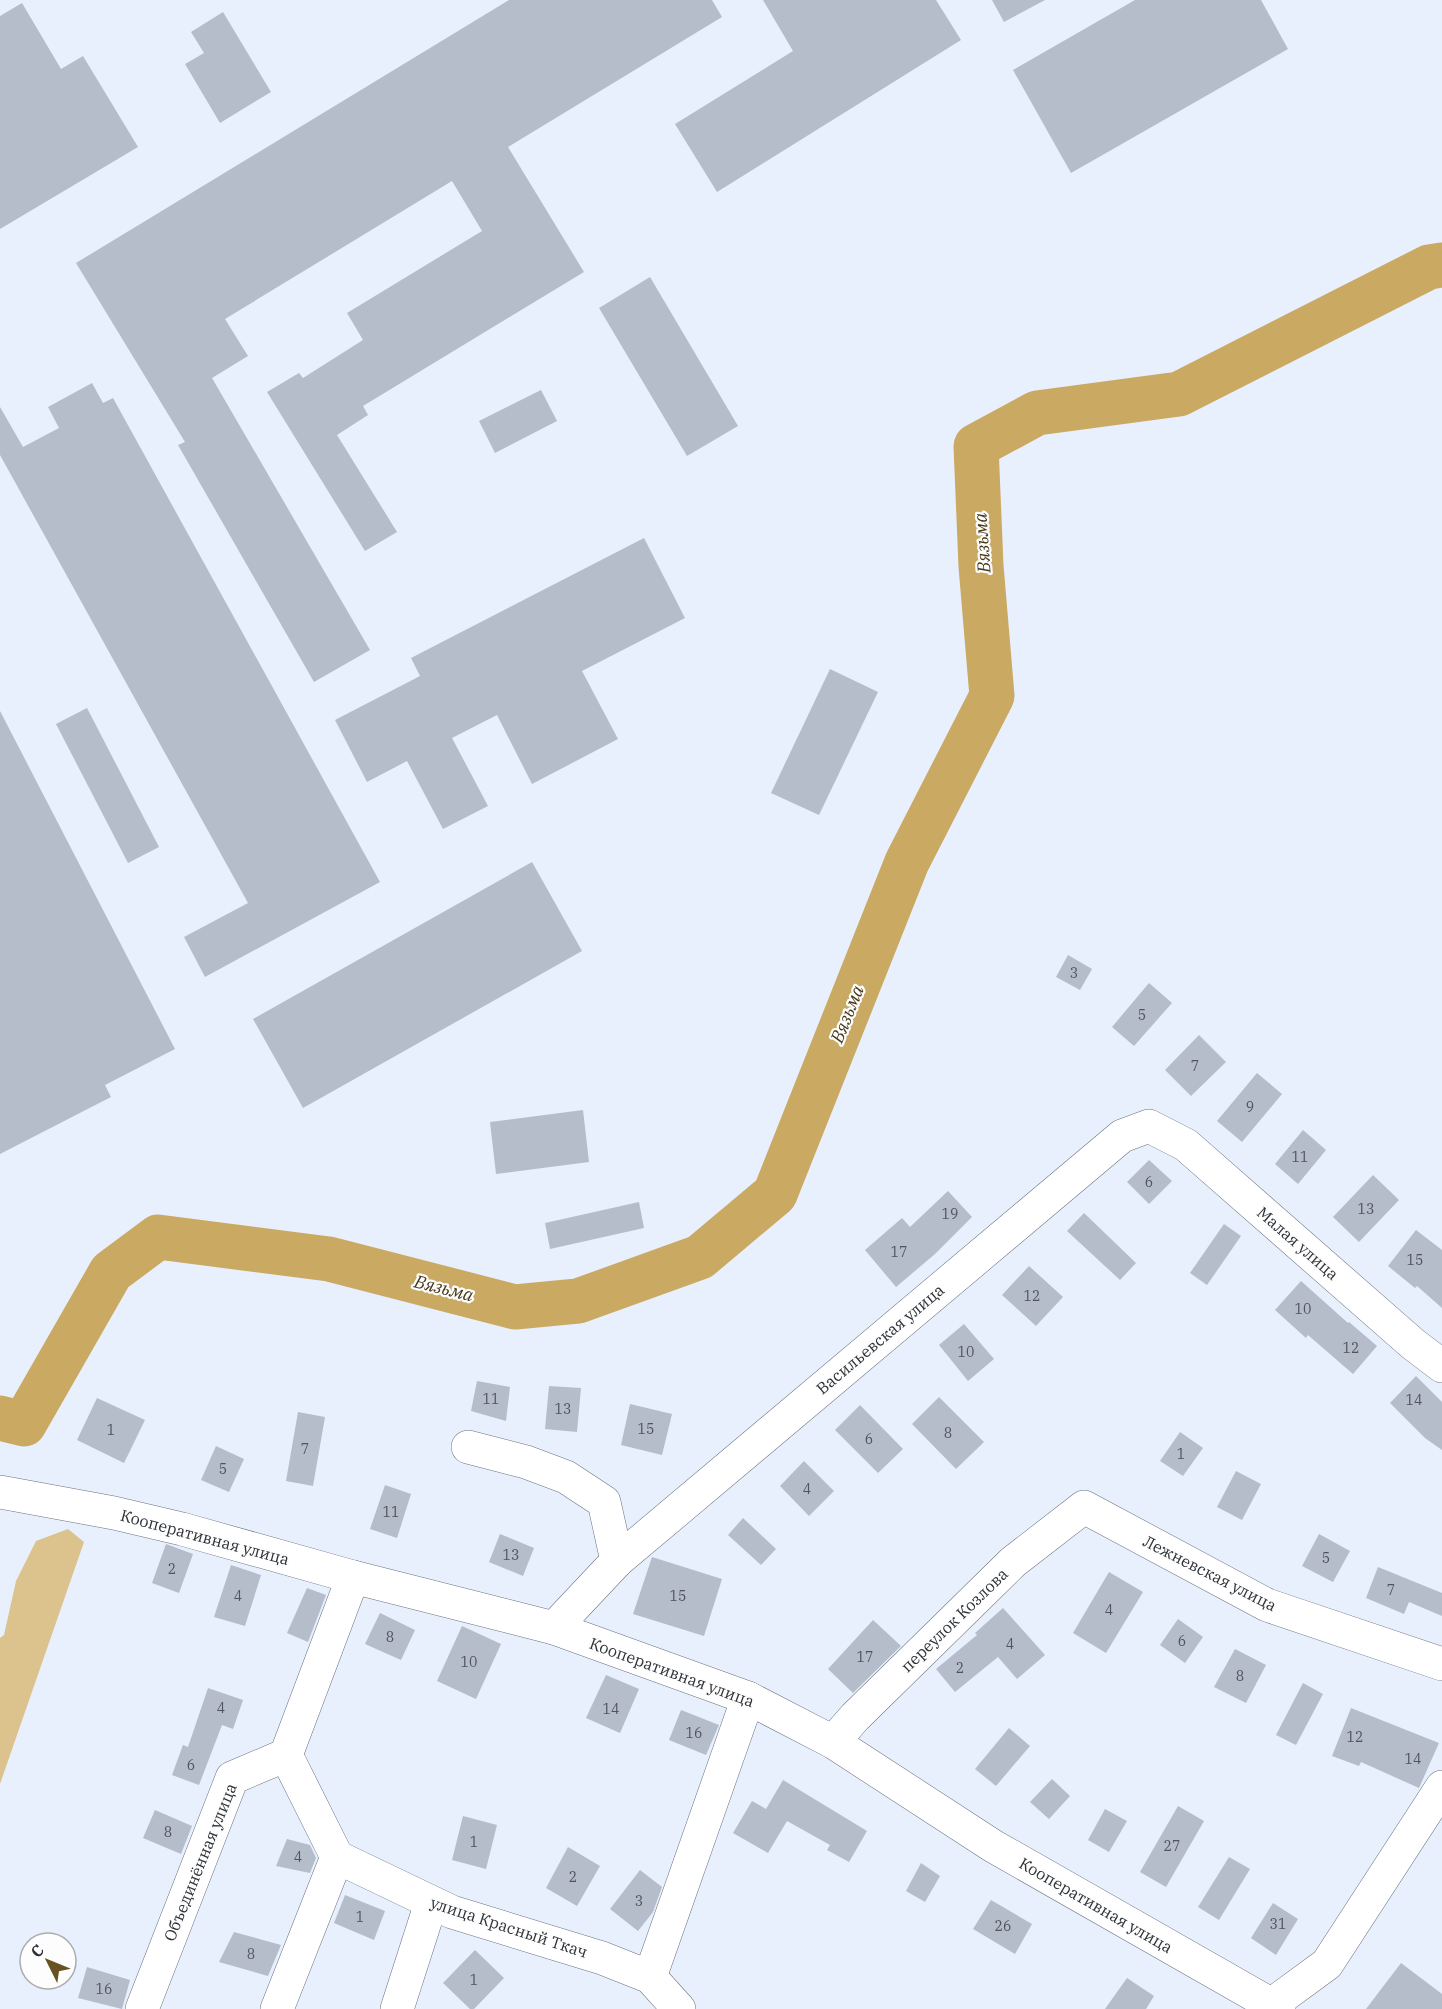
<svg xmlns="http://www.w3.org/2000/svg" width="1442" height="2009" font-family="'IBM Plex Serif',serif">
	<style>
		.green { fill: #dcc28d }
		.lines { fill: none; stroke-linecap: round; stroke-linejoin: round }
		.river { stroke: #caa963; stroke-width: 45 }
		.building { fill: #b5bcca }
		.minor-casing { stroke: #6b727f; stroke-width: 34 }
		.minor { stroke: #fff; stroke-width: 33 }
		.labels { text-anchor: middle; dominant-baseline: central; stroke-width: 4.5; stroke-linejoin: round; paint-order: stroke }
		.number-label { font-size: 14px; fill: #50545c }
		.street-label { font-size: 16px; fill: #2e3237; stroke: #fdfdfd }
		.water-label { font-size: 18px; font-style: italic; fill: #453717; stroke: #fdfdfd }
	</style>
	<rect width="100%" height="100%" fill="#e8f0fe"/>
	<path class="green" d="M 68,1529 L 84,1542 L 0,1784 L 0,1638 L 4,1635 L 16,1581 L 36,1541 Z"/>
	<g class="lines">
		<path class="river" d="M 0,1418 L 24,1424 L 111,1272 L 158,1237 L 329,1259 L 515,1307 L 578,1301 L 700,1257 L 775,1194 L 907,862 L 992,696 L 981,566 L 976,446 L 1037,413 L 1179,394 L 1429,267 L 1442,265"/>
	</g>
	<g class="building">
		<path d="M 509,0 L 712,0 L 722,17 L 508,147 L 584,272 L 363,406 L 368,415 L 337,435 L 397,532 L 365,551 L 267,392 L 299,373 L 303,378 L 363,340 L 347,313 L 482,231 L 452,181 L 225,319 L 248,356 L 212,378 L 370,650 L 314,682 L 178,445 L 185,442 L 76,263 Z"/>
		<path d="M 763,0 L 936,0 L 961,40 L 717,192 L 675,124 L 793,51 Z"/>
		<path d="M 992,0 L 1045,0 L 1004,22 Z"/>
		<path d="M 1135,0 L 1261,0 L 1288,49 L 1071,173 L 1013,70 Z"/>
		<path d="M 22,3 L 61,69 L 83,56 L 138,147 L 0,229 L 0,16 Z"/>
		<path d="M 223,12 L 271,92 L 220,123 L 185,64 L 204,53 L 191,32 Z"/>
		<path d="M 650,277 L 738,426 L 687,456 L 599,308 Z"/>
		<path d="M 92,383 L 103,403 L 113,398 L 380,882 L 205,977 L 184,937 L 248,903 L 0,455 L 0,407 L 23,447 L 59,428 L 48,407 Z"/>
		<path d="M 541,390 L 557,421 L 495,453 L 479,421 Z"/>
		<path d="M 644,538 L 685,618 L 582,671 L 618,739 L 532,784 L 497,715 L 452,738 L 488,806 L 443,829 L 407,761 L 367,782 L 335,720 L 420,676 L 411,658 Z"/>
		<path d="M 830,669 L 878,692 L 819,815 L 771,793 Z"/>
		<path d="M 87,708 L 159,847 L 128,863 L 56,724 Z"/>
		<path d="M 0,711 L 175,1049 L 105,1085 L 111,1097 L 0,1154 Z"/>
		<path d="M 532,862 L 582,951 L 303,1108 L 253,1019 Z"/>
		<path d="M 1068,955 L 1092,969 L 1080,990 L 1056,977 Z"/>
		<path d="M 1149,983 L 1172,1003 L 1134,1046 L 1112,1027 Z"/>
		<path d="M 1199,1035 L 1226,1062 L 1191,1096 L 1165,1070 Z"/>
		<path d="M 1257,1073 L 1282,1094 L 1242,1142 L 1217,1121 Z"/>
		<path d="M 583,1110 L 589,1162 L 496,1174 L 490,1122 Z"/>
		<path d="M 1303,1130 L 1326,1150 L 1298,1184 L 1275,1164 Z"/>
		<path d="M 1149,1160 L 1172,1181 L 1149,1204 L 1127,1182 Z"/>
		<path d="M 1373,1175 L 1399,1200 L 1359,1242 L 1333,1217 Z"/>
		<path d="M 948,1191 L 972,1217 L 935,1254 L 896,1287 L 865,1250 L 902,1218 L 910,1227 Z"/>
		<path d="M 639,1202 L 644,1228 L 550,1249 L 545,1223 Z"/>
		<path d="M 1084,1213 L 1136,1263 L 1120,1280 L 1067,1231 Z"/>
		<path d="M 1224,1224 L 1241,1236 L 1207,1285 L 1190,1273 Z"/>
		<path d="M 1416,1230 L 1442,1250 L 1442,1308 L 1417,1286 L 1415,1288 L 1388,1266 Z"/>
		<path d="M 1029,1266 L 1063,1297 L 1036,1326 L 1002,1295 Z"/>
		<path d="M 1301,1281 L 1348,1323 L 1349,1322 L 1377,1346 L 1353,1374 L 1308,1335 L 1306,1338 L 1275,1310 Z"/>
		<path d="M 964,1324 L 994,1359 L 968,1381 L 939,1345 Z"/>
		<path d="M 1416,1376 L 1442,1402 L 1442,1450 L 1425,1438 L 1390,1403 Z"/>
		<path d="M 477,1381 L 510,1387 L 506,1421 L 471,1411 Z"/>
		<path d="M 549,1386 L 581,1388 L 577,1432 L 545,1429 Z"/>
		<path d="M 939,1397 L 984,1442 L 956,1469 L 912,1424 Z"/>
		<path d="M 97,1398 L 145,1420 L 124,1463 L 77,1440 Z"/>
		<path d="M 630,1404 L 672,1414 L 662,1455 L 621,1445 Z"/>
		<path d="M 860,1405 L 903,1449 L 878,1473 L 835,1430 Z"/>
		<path d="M 298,1412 L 325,1417 L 313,1486 L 286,1481 Z"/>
		<path d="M 1180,1432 L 1203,1448 L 1183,1476 L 1160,1461 Z"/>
		<path d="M 216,1446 L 244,1459 L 229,1492 L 201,1480 Z"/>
		<path d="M 804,1461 L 834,1491 L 809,1516 L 780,1486 Z"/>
		<path d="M 1236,1471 L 1261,1484 L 1242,1520 L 1217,1507 Z"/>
		<path d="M 385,1485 L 411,1494 L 397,1538 L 370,1529 Z"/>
		<path d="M 743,1518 L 776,1549 L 761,1565 L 728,1535 Z"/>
		<path d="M 500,1534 L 534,1548 L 523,1576 L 489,1562 Z"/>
		<path d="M 1319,1534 L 1350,1551 L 1333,1582 L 1302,1566 Z"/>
		<path d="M 166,1544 L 193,1554 L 179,1593 L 152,1583 Z"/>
		<path d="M 652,1557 L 722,1579 L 704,1636 L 633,1614 Z"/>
		<path d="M 231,1565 L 261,1575 L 245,1626 L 214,1617 Z"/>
		<path d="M 1378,1567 L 1442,1593 L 1442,1616 L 1409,1602 L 1404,1614 L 1366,1598 Z"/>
		<path d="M 1109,1572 L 1143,1592 L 1106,1653 L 1073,1633 Z"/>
		<path d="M 307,1588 L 326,1595 L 308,1642 L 287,1633 Z"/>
		<path d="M 1003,1608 L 1045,1655 L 1017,1679 L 998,1657 L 955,1692 L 936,1669 L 977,1635 L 975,1633 Z"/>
		<path d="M 380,1613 L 415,1630 L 401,1660 L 365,1644 Z"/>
		<path d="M 1178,1619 L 1203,1637 L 1185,1663 L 1160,1645 Z"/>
		<path d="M 873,1620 L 901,1646 L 853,1693 L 828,1669 Z"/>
		<path d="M 462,1626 L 501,1644 L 476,1699 L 437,1681 Z"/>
		<path d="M 1235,1649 L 1266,1665 L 1246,1703 L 1214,1687 Z"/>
		<path d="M 606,1675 L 639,1689 L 620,1733 L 586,1718 Z"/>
		<path d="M 1303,1683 L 1323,1694 L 1296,1745 L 1276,1735 Z"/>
		<path d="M 208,1688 L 243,1700 L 233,1729 L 222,1725 L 199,1785 L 172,1775 L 183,1745 L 188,1747 Z"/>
		<path d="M 1351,1708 L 1439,1743 L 1419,1788 L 1361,1762 L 1359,1766 L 1332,1756 Z"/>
		<path d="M 681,1710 L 719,1725 L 706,1755 L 669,1740 Z"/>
		<path d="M 1009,1728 L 1030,1746 L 996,1786 L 975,1769 Z"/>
		<path d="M 1052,1779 L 1070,1796 L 1049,1819 L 1030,1802 Z"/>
		<path d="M 783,1780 L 867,1831 L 849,1862 L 827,1850 L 830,1845 L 787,1821 L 768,1853 L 733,1833 L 752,1801 L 766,1809 Z"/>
		<path d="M 1178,1806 L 1204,1821 L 1166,1887 L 1140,1872 Z"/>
		<path d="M 1105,1809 L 1127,1821 L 1109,1852 L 1088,1840 Z"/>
		<path d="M 155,1810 L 192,1826 L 181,1854 L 143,1838 Z"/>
		<path d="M 463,1816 L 497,1825 L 486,1869 L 452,1860 Z"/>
		<path d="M 287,1839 L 310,1845 L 316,1858 L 310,1873 L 276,1866 Z"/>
		<path d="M 568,1847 L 600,1866 L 577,1906 L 546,1888 Z"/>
		<path d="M 1229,1857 L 1250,1869 L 1219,1920 L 1198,1907 Z"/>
		<path d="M 921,1863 L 940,1876 L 925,1902 L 906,1891 Z"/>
		<path d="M 640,1870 L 662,1887 L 653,1912 L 638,1931 L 610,1909 Z"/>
		<path d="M 345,1895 L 385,1911 L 374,1940 L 334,1923 Z"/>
		<path d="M 991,1900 L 1032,1924 L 1015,1954 L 973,1929 Z"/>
		<path d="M 1273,1903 L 1298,1919 L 1276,1955 L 1251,1938 Z"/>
		<path d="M 234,1932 L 281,1945 L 268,1976 L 219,1962 Z"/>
		<path d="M 475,1950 L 504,1978 L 474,2009 L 470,2009 L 443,1983 Z"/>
		<path d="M 1401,1963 L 1442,1994 L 1442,2009 L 1366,2009 Z"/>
		<path d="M 87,1967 L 130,1980 L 122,2009 L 78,1998 Z"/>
		<path d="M 1127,1978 L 1154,1996 L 1146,2009 L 1105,2009 Z"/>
	</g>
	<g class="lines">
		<defs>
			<g id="minor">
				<path d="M 468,1447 L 526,1462 L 566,1477 L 604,1502 L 617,1561"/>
				<path d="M 0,1492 L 114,1513 L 182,1529 L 353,1577 L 554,1628 L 748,1698 L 833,1742 L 993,1846 L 1279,2009"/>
				<path d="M 554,1628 L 617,1561 L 1122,1136 L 1149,1126 L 1186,1145 L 1413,1344 L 1442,1366"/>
				<path d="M 833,1742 L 855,1717 L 1013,1562 L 1084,1507 L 1267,1605 L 1442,1664"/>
				<path d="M 286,1755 L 337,1857 L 452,1912 L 602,1958 L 650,1977 L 679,2009"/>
				<path d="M 650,1977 L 748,1698"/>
				<path d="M 1271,2005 L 1327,1964 L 1442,1787"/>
				<path d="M 142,2009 L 232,1778 L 286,1755 L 353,1577"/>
				<path d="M 277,2009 L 337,1857"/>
				<path d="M 397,2009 L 431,1903"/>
			</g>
		</defs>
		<use href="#minor" class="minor-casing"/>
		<use href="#minor" class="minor"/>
	</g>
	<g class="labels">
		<g class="number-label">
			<text x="1074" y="973">3</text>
			<text x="1142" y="1015">5</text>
			<text x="1195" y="1066">7</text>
			<text x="1250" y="1107">9</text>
			<text x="1300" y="1157">11</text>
			<text x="1149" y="1182">6</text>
			<text x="1366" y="1209">13</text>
			<text x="950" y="1214">19</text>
			<text x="899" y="1252">17</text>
			<text x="1415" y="1260">15</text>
			<text x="1032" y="1296">12</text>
			<text x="1303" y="1309">10</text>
			<text x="1351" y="1348">12</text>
			<text x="966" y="1352">10</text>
			<text x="491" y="1399">11</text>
			<text x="1414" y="1400">14</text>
			<text x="563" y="1409">13</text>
			<text x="646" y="1429">15</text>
			<text x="111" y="1430">1</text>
			<text x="948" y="1433">8</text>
			<text x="869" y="1439">6</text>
			<text x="305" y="1449">7</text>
			<text x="1181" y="1454">1</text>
			<text x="223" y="1469">5</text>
			<text x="807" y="1489">4</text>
			<text x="391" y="1512">11</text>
			<text x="511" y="1555">13</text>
			<text x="1326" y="1558">5</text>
			<text x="172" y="1569">2</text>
			<text x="1391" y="1590">7</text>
			<text x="238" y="1596">4</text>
			<text x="678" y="1596">15</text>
			<text x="1109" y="1610">4</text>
			<text x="390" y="1637">8</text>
			<text x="1182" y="1641">6</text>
			<text x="1010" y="1644">4</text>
			<text x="865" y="1657">17</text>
			<text x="469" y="1662">10</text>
			<text x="960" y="1668">2</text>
			<text x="1240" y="1676">8</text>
			<text x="221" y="1708">4</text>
			<text x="611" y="1709">14</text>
			<text x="694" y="1733">16</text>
			<text x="1355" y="1737">12</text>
			<text x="1413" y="1759">14</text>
			<text x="191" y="1765">6</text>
			<text x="168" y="1832">8</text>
			<text x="474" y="1842">1</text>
			<text x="1172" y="1846">27</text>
			<text x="298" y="1857">4</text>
			<text x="573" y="1877">2</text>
			<text x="639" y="1901">3</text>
			<text x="360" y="1917">1</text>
			<text x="1278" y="1924">31</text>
			<text x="1003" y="1926">26</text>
			<text x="251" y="1954">8</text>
			<text x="474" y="1980">1</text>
			<text x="104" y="1989">16</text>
		</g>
		<g class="street-label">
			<text transform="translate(1298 1243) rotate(41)">Малая улица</text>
			<text transform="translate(880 1339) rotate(-40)">Васильевская улица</text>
			<text transform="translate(205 1537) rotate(15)">Кооперативная улица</text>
			<text transform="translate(1210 1573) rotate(27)">Лежневская улица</text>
			<text transform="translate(954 1620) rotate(-44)">переулок Козлова</text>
			<text transform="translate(672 1672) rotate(20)">Кооперативная улица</text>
			<text transform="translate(200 1862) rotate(-68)">Объединённая улица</text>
			<text transform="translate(1096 1905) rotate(30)">Кооперативная улица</text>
			<text transform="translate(509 1927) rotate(18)">улица Красный Ткач</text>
		</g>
		<g class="water-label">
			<text transform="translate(982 543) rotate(-94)">Вязьма</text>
			<text transform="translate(847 1014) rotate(-68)">Вязьма</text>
			<text transform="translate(444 1288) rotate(14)">Вязьма</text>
		</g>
	</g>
	<g transform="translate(48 1961) rotate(313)"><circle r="28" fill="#fdfdfd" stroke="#aaacae" stroke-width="1.5"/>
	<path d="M0-4.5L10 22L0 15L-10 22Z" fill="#685221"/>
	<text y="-9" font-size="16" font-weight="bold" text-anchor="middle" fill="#2e3237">С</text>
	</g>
</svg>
